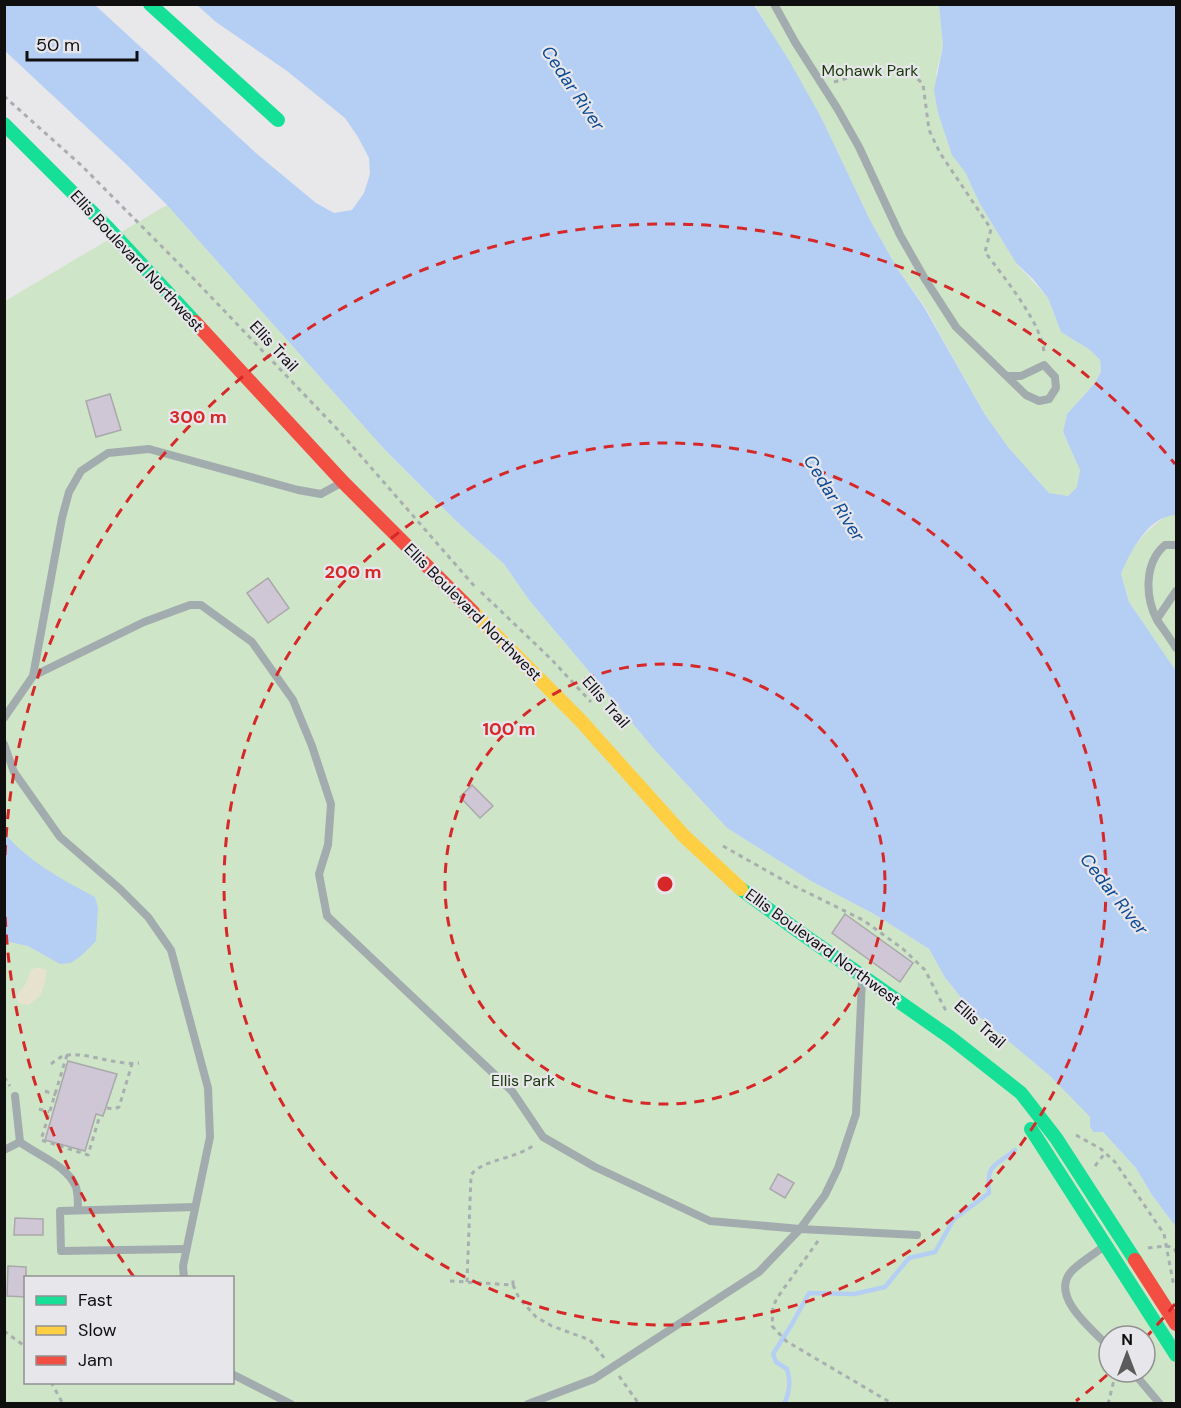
<svg xmlns="http://www.w3.org/2000/svg" width="1181" height="1408" font-family="'DM Sans',sans-serif">
	<style>
		.green { fill: #cfe5c7; fill-rule: evenodd }
		.sand { fill: #e7e2ce }
		.water { fill: #b5cff4 }
		.lines { fill: none; stroke-linecap: round; stroke-linejoin: round }
		.stream { stroke: #b5cff4; stroke-width: 4.5 }
		.building { fill: #d0c7d6; stroke: #a9a8ab; stroke-width: 1.5 }
		.path { stroke: #a8aeb1; stroke-width: 3; stroke-dasharray: 4.5 4.5; stroke-linecap: butt }
		.lane { stroke: #a2acaf; stroke-width: 8 }
		.fast { stroke: #16e098; stroke-width: 14 }
		.slow { stroke: #ffcf43; stroke-width: 14 }
		.jam { stroke: #f24e42; stroke-width: 14 }
		.ring { fill: none; stroke: #d62828; stroke-width: 3; stroke-dasharray: 10 8 }
		.labels { text-anchor: middle; dominant-baseline: central; stroke-width: 4.5; stroke-linejoin: round; paint-order: stroke }
		.park-label { font-size: 16px; fill: #183808; stroke: #e7e6eb }
		.street-label { font-size: 16px; fill: #0f0f10; stroke: #e7e6eb }
		.water-label { font-size: 18px; font-style: italic; fill: #0b4a94; stroke: #e7e6eb }
		.centre { fill: #d62828; stroke: #e7e6eb; stroke-width: 3 }
		.ring-label { font-size: 18px; text-anchor: middle; font-weight: bold; fill: #d62828; stroke: #e7e6eb; stroke-width: 4.5; stroke-linejoin: round; paint-order: stroke }
	</style>
	<rect width="100%" height="100%" fill="#e8e7ea"/>
	<g class="green">
		<path d="M 755,5 L 939,5 L 943,46 L 936,74 L 965,172 L 980,204 L 1016,263 L 1048,298 L 1061,332 L 1090,350 L 1100,360 L 1101,371 L 1095,383 L 1067,414 L 1063,433 L 1080,469 L 1078,487 L 1067,497 L 1049,493 L 1008,447 L 984,413 L 925,307 L 897,268 L 870,220 L 822,119 Z"/>
		<path d="M 167,205 L 385,450 L 456,521 L 504,564 L 529,600 L 654,749 L 727,828 L 811,881 L 874,914 L 929,949 L 944,976 L 970,1009 L 1050,1076 L 1090,1117 L 1090,1126 L 1103,1132 L 1136,1168 L 1152,1195 L 1176,1227 L 1176,1403 L 5,1403 L 5,301 ZM 26,1278 L 232,1278 L 232,1382 L 26,1382 ZM 1109,1336 L 1145,1336 L 1145,1372 L 1109,1372 Z"/>
		<path d="M 1167,515 L 1176,515 L 1176,671 L 1129,602 L 1121,574 C 1133,545 1142,534 1167,515 Z"/>
	</g>
	<path class="sand" d="M 37,967 L 46,970 C 47,976 43,989 41,995 L 29,1005 L 19,1003 C 14,993 20,993 25,985 C 28,980 28,975 31,970 Z"/>
	<g class="water">
		<path d="M 4,5 L 95,5 L 257,154 L 316,203 L 334,213 L 352,210 L 364,193 L 370,174 L 369,158 L 358,137 L 345,118 L 287,71 L 216,22 L 197,5 L 754,5 L 790,62 L 822,119 L 870,220 L 897,268 L 924,307 L 984,413 L 1008,447 L 1049,493 L 1068,496 L 1077,487 L 1080,470 L 1063,432 L 1067,414 L 1095,383 L 1101,371 L 1100,360 L 1090,350 L 1061,332 L 1048,298 L 1033,279 L 1016,263 L 980,204 L 965,172 L 952,155 L 938,113 L 934,90 L 943,46 L 939,5 L 1176,5 L 1176,515 C 1148,516 1131,551 1121,574 L 1129,602 L 1176,671 L 1176,1227 L 1152,1195 L 1136,1168 L 1103,1132 L 1093,1132 L 1090,1126 L 1090,1117 L 1050,1076 L 970,1009 L 944,976 L 929,949 L 874,914 L 811,881 L 727,828 L 654,749 L 529,600 L 504,564 L 456,521 L 385,450 L 167,205 L 125,163 L 5,51 Z"/>
		<path d="M 5,834 C 29,862 63,880 95,897 L 98,908 L 96,941 L 82,955 L 71,963 L 60,964 L 28,946 L 5,941 Z"/>
	</g>
	<g class="lines">
		<path class="stream" d="M 784,1404 C 790,1392 791,1381 787,1369 L 776,1362 L 773,1354 L 792,1324 L 809,1293 L 854,1294 L 885,1287 L 909,1258 L 935,1252 L 954,1219 L 989,1193 C 986,1163 995,1167 1015,1150"/>
	</g>
	<g class="building">
		<path d="M 110,394 L 121,430 L 96,437 L 86,401 Z"/>
		<path d="M 268,578 L 289,608 L 268,623 L 247,593 Z"/>
		<path d="M 472,785 L 493,806 L 480,818 L 460,797 Z"/>
		<path d="M 845,914 L 913,963 L 900,982 L 832,933 Z"/>
		<path d="M 68,1061 L 117,1074 L 103,1116 L 96,1114 L 85,1151 L 45,1140 Z"/>
		<path d="M 778,1174 L 794,1183 L 785,1198 L 770,1189 Z"/>
		<path d="M 15,1218 L 43,1219 L 43,1235 L 14,1235 Z"/>
		<path d="M 8,1266 L 26,1267 L 26,1297 L 7,1296 Z"/>
	</g>
	<g class="lines">
		<g class="path">
			<path d="M 834,82 L 886,67 L 907,69 L 923,84 L 929,130 L 940,153 L 991,229 L 985,252 C 1003,276 1044,326 1044,354"/>
			<path d="M 4,96 L 82,166 L 193,278 L 340,432 L 476,588"/>
			<path d="M 481,592 L 551,659 L 591,702"/>
			<path d="M 723,846 L 790,884 L 863,920 L 903,949 L 925,970 L 946,1011"/>
			<path d="M 67,1055 L 41,1140 L 88,1155 L 100,1115"/>
			<path d="M 51,1064 C 55,1061 59,1058 63,1056 C 82,1050 115,1066 139,1063"/>
			<path d="M 4,1077 L 10,1086"/>
			<path d="M 45,1091 L 56,1095"/>
			<path d="M 107,1108 L 114,1109 L 119,1107 L 132,1064"/>
			<path d="M 39,1109 L 49,1112"/>
			<path d="M 1076,1135 L 1101,1149 L 1115,1162 L 1164,1234 L 1174,1287"/>
			<path d="M 1095,1166 L 1105,1153"/>
			<path d="M 818,1241 L 777,1298 L 773,1307 L 772,1326 L 786,1341 L 893,1404"/>
			<path d="M 1148,1248 L 1167,1246 L 1174,1248 L 1176,1252"/>
			<path d="M 450,1281 L 513,1285 L 519,1298 L 536,1317 L 552,1326 L 590,1340 L 605,1359"/>
			<path d="M 467,1282 L 471,1175 C 482,1159 518,1159 535,1144"/>
			<path d="M 513,1285 L 513,1276"/>
			<path d="M 4,1331 L 26,1347"/>
			<path d="M 619,1376 L 639,1404"/>
			<path d="M 51,1382 L 63,1404"/>
			<path d="M 1108,1404 L 1116,1372"/>
		</g>
		<g class="lane">
			<path d="M 774,4 L 795,42 L 837,108 L 859,147 L 900,235 L 925,279 L 956,327 L 1026,395 L 1039,401 L 1049,399 L 1056,388 L 1055,377 L 1044,365 L 1021,376 L 1007,376"/>
			<path d="M 1176,545 L 1165,545 C 1144,563 1145,597 1157,620 C 1163,629 1170,638 1176,648"/>
			<path d="M 1157,619 L 1176,591"/>
			<path d="M 33,676 L 144,622 L 190,605 L 201,605 L 252,642 L 293,700 L 312,746 L 331,804 L 328,845 L 319,874 L 327,916 L 512,1091 L 543,1137 L 595,1167 L 710,1221 L 800,1229 L 825,1195 L 838,1168 L 856,1114 L 862,980"/>
			<path d="M 4,718 L 33,676 L 62,518 L 69,492 L 81,471 L 108,453 L 149,449 L 298,490 L 321,494 L 341,483"/>
			<path d="M 4,744 L 14,772 L 60,837 L 120,889 L 148,917 L 171,950 L 208,1088 L 210,1137 L 183,1266 L 184,1278"/>
			<path d="M 20,1142 C 37,1155 67,1165 76,1187 C 78,1194 78,1203 78,1210"/>
			<path d="M 4,1150 L 20,1142 L 15,1096"/>
			<path d="M 1104,1246 C 1095,1254 1077,1264 1070,1273 C 1051,1298 1093,1330 1109,1347"/>
			<path d="M 186,1249 L 61,1251 L 60,1211 L 195,1207"/>
			<path d="M 1133,1372 L 1160,1404"/>
			<path d="M 232,1374 L 291,1404"/>
			<path d="M 528,1404 L 594,1379 L 759,1272 L 800,1229 L 917,1235"/>
		</g>
		<g class="fast">
			<path d="M 150,4 L 278,120"/>
			<path d="M 4,124 L 109,229 L 195,322"/>
			<path d="M 741,889 L 798,931 L 951,1038 L 1021,1093 L 1056,1138 L 1135,1260"/>
			<path d="M 1031,1129 L 1176,1355"/>
		</g>
		<path class="slow" d="M 473,612 L 581,721 L 684,836 L 741,889"/>
		<g class="jam">
			<path d="M 195,322 L 343,482 L 473,612"/>
			<path d="M 1135,1260 L 1176,1324"/>
		</g>
	</g>
	<g class="ring">
		<circle cx="665" cy="884" r="220"/>
		<circle cx="665" cy="884" r="441"/>
		<path d="M1175 1304A661 661 0 0 1 1148 1335M1107 1375A661 661 0 0 1 1076 1401M134 1277A661 661 0 0 1 5 913M5 855A661 661 0 0 1 1175 464"/>
	</g>
	<g class="labels">
		<g class="park-label">
			<text x="870" y="70">Mohawk Park</text>
			<text x="523" y="1080">Ellis Park</text>
		</g>
		<g class="street-label">
			<text transform="translate(137 261) rotate(47)">Ellis Boulevard Northwest</text>
			<text transform="translate(274 346) rotate(47)">Ellis Trail</text>
			<text transform="translate(473 612) rotate(45)">Ellis Boulevard Northwest</text>
			<text transform="translate(606 702) rotate(49)">Ellis Trail</text>
			<text transform="translate(823 947) rotate(36)">Ellis Boulevard Northwest</text>
			<text transform="translate(980 1024) rotate(42)">Ellis Trail</text>
		</g>
		<g class="water-label">
			<text transform="translate(573 88) rotate(56)">Cedar River</text>
			<text transform="translate(834 498) rotate(58)">Cedar River</text>
			<text transform="translate(1114 894) rotate(52)">Cedar River</text>
		</g>
	</g>
	<circle cx="665" cy="884" r="9" class="centre"/>
	<g class="ring-label">
		<text x="198" y="423">300 m</text>
		<text x="353" y="578">200 m</text>
		<text x="509" y="735">100 m</text>
	</g>
	<rect width="1181" height="1408" fill="none" stroke="#0f0f10" stroke-width="12"/>
	<rect x="24" y="1276" width="210" height="108" fill="#e7e6eb" stroke="#919093" stroke-width="1.5"/>
	<rect x="36" y="1296" width="30" height="9" fill="#16e098" stroke="#919093" stroke-width="1.5"/>
	<text x="78" y="1306" font-size="18" fill="#0f0f10">Fast</text>
	<rect x="36" y="1326" width="30" height="9" fill="#ffcf43" stroke="#919093" stroke-width="1.5"/>
	<text x="78" y="1336" font-size="18" fill="#0f0f10">Slow</text>
	<rect x="36" y="1356" width="30" height="9" fill="#f24e42" stroke="#919093" stroke-width="1.5"/>
	<text x="78" y="1366" font-size="18" fill="#0f0f10">Jam</text>
	<g transform="translate(1127 1354)"><circle r="28" fill="#e7e6eb" stroke="#919093" stroke-width="1.5"/>
	<path d="M0-4.5L10 22L0 15L-10 22Z" fill="#5b5b5c"/>
	<text y="-9" font-size="16" font-weight="bold" text-anchor="middle" fill="#0f0f10">N</text>
	</g>
	<path d="M27 51v9h110v-9" fill="none" stroke="#0f0f10" stroke-width="3"/>
	<text x="36" y="51" font-size="18" fill="#0f0f10" stroke="#e7e6eb" stroke-width="4.5" paint-order="stroke">50 m</text>
</svg>
